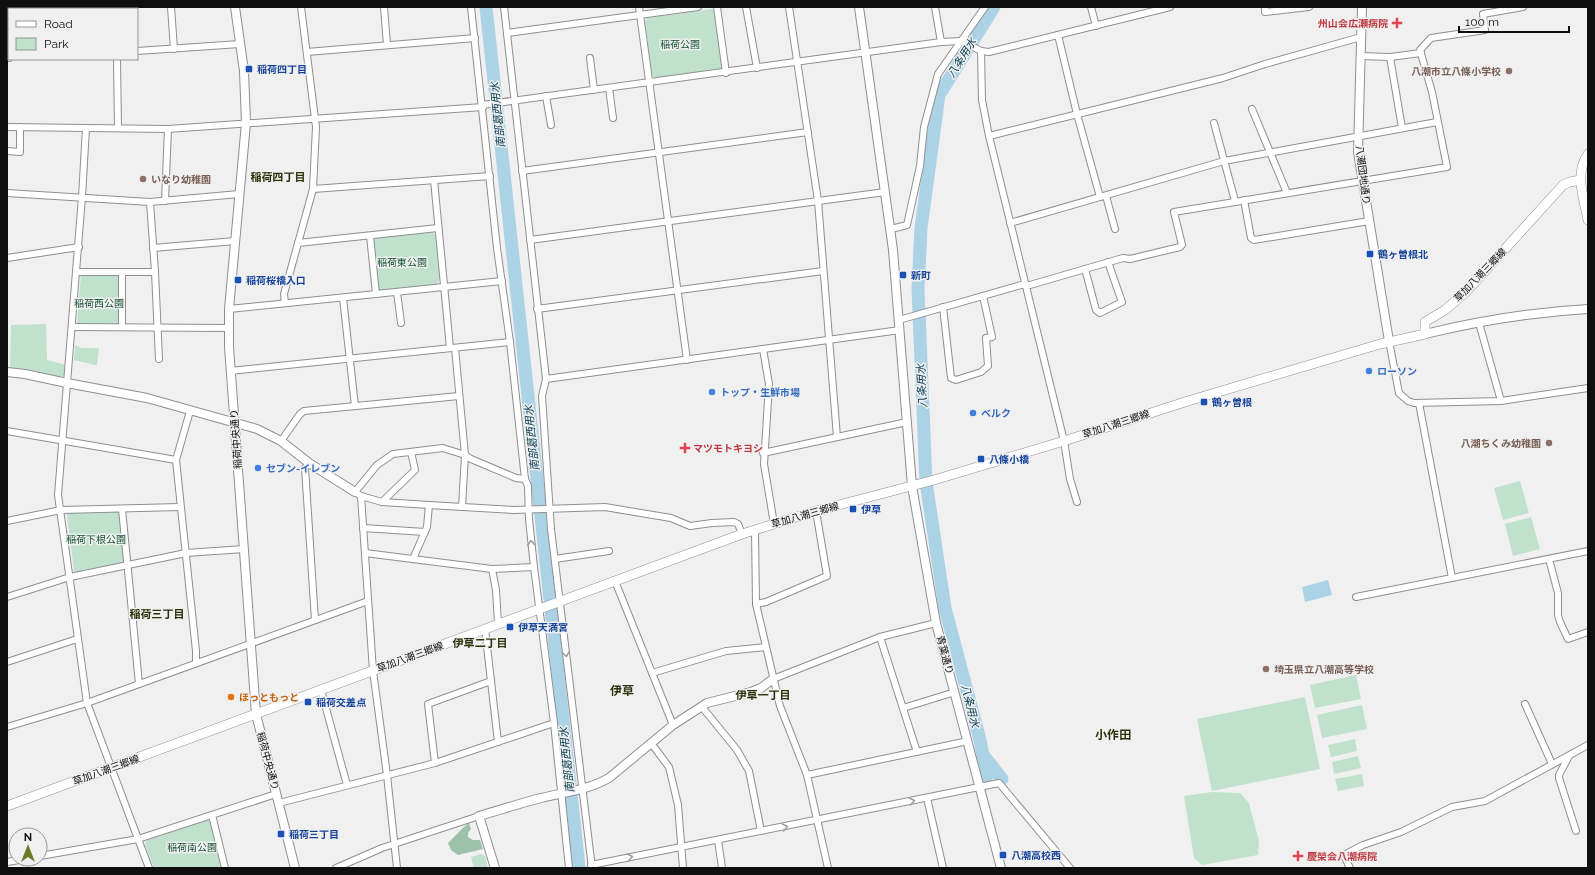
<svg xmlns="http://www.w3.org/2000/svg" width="1595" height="875" font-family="Raleway,'Noto Sans JP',sans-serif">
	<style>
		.green { fill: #c0e1cc }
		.forest { fill: #9ec1ab }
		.water { fill: #acd2e6 }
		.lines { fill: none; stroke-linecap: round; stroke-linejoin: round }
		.river { stroke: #acd2e6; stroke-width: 13 }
		.minor-casing { stroke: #8f8f91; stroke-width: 8 }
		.tertiary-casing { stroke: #8f8f91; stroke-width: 10 }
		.secondary-casing { stroke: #8f8f91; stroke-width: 10 }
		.minor { stroke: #fff; stroke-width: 6 }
		.tertiary { stroke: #fff; stroke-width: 8 }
		.secondary { stroke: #fff; stroke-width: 9 }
		.oneway { stroke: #9f9f9f }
		.health-dot { fill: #e0444e; stroke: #f0f0f1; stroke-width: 1.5 }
		.transit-dot { fill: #1a4fb4; stroke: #f0f0f1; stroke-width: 1.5 }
		.education-dot { fill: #8d6e63; stroke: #f0f0f1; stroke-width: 1.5 }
		.shop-dot { fill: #3f7fe0; stroke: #f0f0f1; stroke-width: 1.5 }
		.food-dot { fill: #e8710a; stroke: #f0f0f1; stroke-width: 1.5 }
		.labels { text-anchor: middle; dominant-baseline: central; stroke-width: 3; stroke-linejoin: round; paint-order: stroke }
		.health-label { font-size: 10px; font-weight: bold; fill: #be3a42; stroke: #f0f0f1; text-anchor: start }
		.park-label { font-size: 10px; fill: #145134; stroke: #f0f0f1 }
		.transit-label { font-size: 10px; font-weight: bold; fill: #164399; stroke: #f0f0f1; text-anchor: start }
		.education-label { font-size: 10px; font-weight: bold; fill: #785e54; stroke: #f0f0f1; text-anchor: end }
		.street-label { font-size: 10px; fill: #0f0f10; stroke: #f0f0f1 }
		.shop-label { font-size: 10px; font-weight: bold; fill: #366cbe; stroke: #f0f0f1; text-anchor: start }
		.food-label { font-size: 10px; font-weight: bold; fill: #c56008; stroke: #f0f0f1; text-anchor: start }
		.water-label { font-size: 11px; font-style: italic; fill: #0d4055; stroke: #f0f0f1 }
		.neighbourhood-label { font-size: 11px; font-weight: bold; fill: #2d320a; stroke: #f0f0f1 }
		.quarter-label { font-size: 12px; font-weight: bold; fill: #2d320a; stroke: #f0f0f1 }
	</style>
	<rect width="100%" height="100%" fill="#f0f0f1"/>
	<g class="green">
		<path d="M 712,9 L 715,10 L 722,67 L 720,70 L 656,79 L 652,75 L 645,21 L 647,18 Z"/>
		<path d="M 432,232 L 436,236 L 440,279 L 437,284 L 380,290 L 378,287 L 373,241 L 376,238 Z"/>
		<path d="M 81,274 L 118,274 L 120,276 L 120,323 L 119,325 L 79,324 L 77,323 Z"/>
		<path d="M 46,324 L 47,360 L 66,365 L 65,375 L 60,377 L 27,369 L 10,368 L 11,325 Z"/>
		<path d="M 75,345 L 82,348 L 99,348 L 97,365 L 95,365 L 74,360 Z"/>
		<path d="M 1520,481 L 1529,513 L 1503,520 L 1494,488 Z"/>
		<path d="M 117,512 L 120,514 L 124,560 L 122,563 L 77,573 L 74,571 L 67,515 L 68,513 Z"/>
		<path d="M 1531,517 L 1540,549 L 1513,556 L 1505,524 Z"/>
		<path d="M 1356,675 L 1361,699 L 1315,708 L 1310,685 Z"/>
		<path d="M 1305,697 L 1320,769 L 1212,791 L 1197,719 Z"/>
		<path d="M 1362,705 L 1367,729 L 1322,738 L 1317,715 Z"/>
		<path d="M 1355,739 L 1357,751 L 1331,757 L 1328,745 Z"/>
		<path d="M 1358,756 L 1361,768 L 1334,774 L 1332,762 Z"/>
		<path d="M 1362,774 L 1364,786 L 1338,791 L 1335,779 Z"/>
		<path d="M 1212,792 L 1240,793 L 1249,803 L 1259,841 L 1258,855 L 1202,865 L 1194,858 L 1184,796 Z"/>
		<path d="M 206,820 L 210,822 L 221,868 L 154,868 L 145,844 L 147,840 Z"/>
		<path d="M 481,854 L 485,856 L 488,868 L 474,868 L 471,857 Z"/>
	</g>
	<path class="forest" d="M 469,823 L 471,829 L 468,833 L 468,837 L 473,840 L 480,840 L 483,849 L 458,855 L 451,850 L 448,843 L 465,826 Z"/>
	<path class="water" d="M 1328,580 L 1332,595 L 1305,602 L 1302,587 Z"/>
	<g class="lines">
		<g class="river">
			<path d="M 486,7 L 579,868"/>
			<path d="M 984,756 L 1002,779"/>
			<path d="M 987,776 L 980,740 L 945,608 L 926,482 L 918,289 L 921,228 L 939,95 L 994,7"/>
		</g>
		<defs>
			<g id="minor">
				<path d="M 28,7 L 28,9"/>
				<path d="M 114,7 L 114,9"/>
				<path d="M 171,7 L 174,49"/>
				<path d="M 384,7 L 387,45"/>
				<path d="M 471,7 L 497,248 L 510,342 L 525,479 L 528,486 L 529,519 L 534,567 L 554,723 L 569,868"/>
				<path d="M 504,7 L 546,379 L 542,396 L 551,529 L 592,868"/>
				<path d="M 639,7 L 687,360"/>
				<path d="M 717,7 L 726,73"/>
				<path d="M 746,7 L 757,68"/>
				<path d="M 789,7 L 818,201 L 837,437"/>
				<path d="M 935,7 L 941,42"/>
				<path d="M 1091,7 L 1096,26"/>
				<path d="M 1265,7 L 1265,12 L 1309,7"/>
				<path d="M 507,33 L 698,7"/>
				<path d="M 1058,35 L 1077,114 L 1100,197"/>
				<path d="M 137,51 L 240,44"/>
				<path d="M 981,51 L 982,100 L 989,136 L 1064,441 L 1070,479 L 1077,502"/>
				<path d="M 307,52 L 475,38"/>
				<path d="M 1360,56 L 1390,57 L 1421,53"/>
				<path d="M 1390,57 L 1402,128"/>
				<path d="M 7,58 L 9,58"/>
				<path d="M 590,58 L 594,90"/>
				<path d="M 117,59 L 118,128"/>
				<path d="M 609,88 L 613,118"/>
				<path d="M 546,96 L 551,125"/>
				<path d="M 482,105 L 941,42 L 962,41 L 981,51 L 989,52 L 1170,7"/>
				<path d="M 1252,109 L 1287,193"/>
				<path d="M 1214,123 L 1235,201"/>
				<path d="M 7,127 L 168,129 L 483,107"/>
				<path d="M 86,128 L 82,197 L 58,495 L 87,703 L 149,868"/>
				<path d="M 989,136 L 1223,78 L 1265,64 L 1361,37"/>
				<path d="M 7,151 L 20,152 L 20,127"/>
				<path d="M 522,171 L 808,132"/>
				<path d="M 434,180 L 450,348"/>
				<path d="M 313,189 L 490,176"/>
				<path d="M 7,193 L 150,202 L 239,194"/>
				<path d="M 1106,196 L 1115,229"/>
				<path d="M 1244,200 L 1251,238 L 1254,240 L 1369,221"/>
				<path d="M 165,201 L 168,129"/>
				<path d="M 1010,223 L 1224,161 L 1437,122"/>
				<path d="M 891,229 L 907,225 L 920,166 L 924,127 L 938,74 L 985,7"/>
				<path d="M 370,236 L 376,294"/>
				<path d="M 530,240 L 885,192"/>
				<path d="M 298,243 L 438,228"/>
				<path d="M 153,248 L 235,241"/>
				<path d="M 7,258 L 79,247"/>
				<path d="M 1085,269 L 1096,310 L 1100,313 L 1122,302 L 1108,262"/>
				<path d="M 77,272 L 155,272 L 150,202"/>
				<path d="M 122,272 L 122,327"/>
				<path d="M 155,272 L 159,359"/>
				<path d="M 397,292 L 401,323"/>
				<path d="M 343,298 L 355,406"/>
				<path d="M 285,303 L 284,294 L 313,189 L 316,127 L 301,7"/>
				<path d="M 943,307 L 951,378 L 956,380 L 981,372 L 988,366 L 986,338 L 992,337 L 983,296"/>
				<path d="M 229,309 L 502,281"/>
				<path d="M 537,309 L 823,271"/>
				<path d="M 899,320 L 1021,285 L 1030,285 L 1123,258 L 1130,259 L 1180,247 L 1182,245 L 1174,212 L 1447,167 L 1432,92 L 1420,50 L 1431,38 L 1485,30 L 1483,14 L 1523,7"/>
				<path d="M 1479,323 L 1501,401"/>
				<path d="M 72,327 L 228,328"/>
				<path d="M 1389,341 L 1399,393 L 1408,401 L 1414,403 L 1501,401 L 1588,388"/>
				<path d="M 455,348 L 465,455 L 462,507"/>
				<path d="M 763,349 L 769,384 L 764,464 L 774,524"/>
				<path d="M 230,371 L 510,342"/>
				<path d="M 546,379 L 900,330"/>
				<path d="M 1419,403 L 1452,578"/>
				<path d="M 190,411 L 176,460 L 196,651 L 196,663"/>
				<path d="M 7,431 L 176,460"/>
				<path d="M 281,441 L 300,414 L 304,411 L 459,396"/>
				<path d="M 763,453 L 907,422"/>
				<path d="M 309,463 L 305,468 L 315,620"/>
				<path d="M 525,479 L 516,478 L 471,459 L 465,455 L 443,448 L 393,454 L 377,465 L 355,492 L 361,496 L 382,502 L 429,505 L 514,510 L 605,507 L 671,518 L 690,526 L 712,523 L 734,522 L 738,524 L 742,534"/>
				<path d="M 361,496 L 373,671 L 387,775 L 397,868"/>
				<path d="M 382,502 L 415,470 L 411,452"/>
				<path d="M 122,509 L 139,684"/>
				<path d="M 7,521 L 61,510 L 180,507"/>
				<path d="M 363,528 L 425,532"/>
				<path d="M 755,530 L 756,604 L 780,706 L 807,775 L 828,868"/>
				<path d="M 365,553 L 492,569 L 534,567"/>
				<path d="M 413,559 L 427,527 L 429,505"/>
				<path d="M 555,559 L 609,551"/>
				<path d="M 1549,559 L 1558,593 L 1558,615 L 1560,622 L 1568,639 L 1588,632"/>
				<path d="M 492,569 L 496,590 L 498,624"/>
				<path d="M 615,581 L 673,725"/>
				<path d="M 7,597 L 70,577 L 186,553 L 244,549"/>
				<path d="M 1356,597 L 1588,551"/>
				<path d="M 756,604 L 766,602 L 827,576 L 816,511"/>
				<path d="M 485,629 L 498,742"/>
				<path d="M 880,637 L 917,752"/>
				<path d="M 7,662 L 77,639"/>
				<path d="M 652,673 L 726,651 L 766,647"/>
				<path d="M 773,679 L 880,637 L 936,623"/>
				<path d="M 321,690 L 347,785"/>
				<path d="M 1525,704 L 1552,764"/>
				<path d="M 702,707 L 737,750 L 749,771 L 761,831"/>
				<path d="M 903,708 L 955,692"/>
				<path d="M 7,727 L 87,703 L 368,601"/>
				<path d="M 651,743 L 669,767 L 678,805 L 683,868"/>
				<path d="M 1569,756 L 1559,775 L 1559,778 L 1576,831"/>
				<path d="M 435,763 L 428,704 L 491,681"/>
				<path d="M 807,775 L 968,741"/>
				<path d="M 927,798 L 943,868"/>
				<path d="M 279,803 L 435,763 L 554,723"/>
				<path d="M 212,815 L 225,868"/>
				<path d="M 718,840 L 722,868"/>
				<path d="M 40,856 L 138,839 L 276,794"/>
				<path d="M 7,862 L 25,859"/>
				<path d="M 591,865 L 999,783 L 1070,868"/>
				<path d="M 336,868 L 382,848 L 479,816"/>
				<path d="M 1350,868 L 1345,858 L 1346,854 L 1363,845 L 1401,832 L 1452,807 L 1485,801 L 1588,745"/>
			</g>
			<g id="tertiary">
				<path d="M 235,7 L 244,71 L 246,123 L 229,309 L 229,347 L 256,714 L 295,868"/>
				<path d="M 859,7 L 893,250 L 912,486 L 936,623 L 1001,868"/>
				<path d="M 1362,7 L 1358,152 L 1389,341"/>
				<path d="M 1425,334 C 1478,321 1534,312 1588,309"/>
				<path d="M 7,372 L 25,374 L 67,383 L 147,398 L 257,429 L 281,441 L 309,463 L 355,492"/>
				<path d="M 495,868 L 479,816 C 500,810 521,803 541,798 C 565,792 588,790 609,778 L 673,725 L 707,703 L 751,692 L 761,688 L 773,679"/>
			</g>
			<g id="secondary">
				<path d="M 1588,154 C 1574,174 1584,198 1588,220"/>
				<path d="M 7,806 L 742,534 L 816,511 L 934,480 L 1064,441 L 1188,401 L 1380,344 L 1425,334 L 1425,322 L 1445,310 L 1466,292 L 1563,185 L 1570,182 L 1580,180"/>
			</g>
		</defs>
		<use href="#minor" class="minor-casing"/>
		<use href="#tertiary" class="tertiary-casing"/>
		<use href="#secondary" class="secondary-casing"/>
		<use href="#minor" class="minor"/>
		<use href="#tertiary" class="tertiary"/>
		<use href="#secondary" class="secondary"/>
	</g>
	<defs><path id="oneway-chevron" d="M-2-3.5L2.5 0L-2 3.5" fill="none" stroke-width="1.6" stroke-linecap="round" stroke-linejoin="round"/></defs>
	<g class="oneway">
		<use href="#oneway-chevron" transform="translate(531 543) rotate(-96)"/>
		<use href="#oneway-chevron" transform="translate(566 654) rotate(83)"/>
		<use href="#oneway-chevron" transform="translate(912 801) rotate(-11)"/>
		<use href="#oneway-chevron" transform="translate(785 827) rotate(-11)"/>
		<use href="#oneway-chevron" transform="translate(630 857) rotate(-11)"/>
	</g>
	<g class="health-dot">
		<path d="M1395 17h4v4h4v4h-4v4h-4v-4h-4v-4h4z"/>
		<path d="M683 442h4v4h4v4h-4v4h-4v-4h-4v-4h4z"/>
		<path d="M1296 850h4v4h4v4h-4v4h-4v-4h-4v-4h4z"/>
	</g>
	<g class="transit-dot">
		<rect x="245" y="65" width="8" height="8" rx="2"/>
		<rect x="1366" y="250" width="8" height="8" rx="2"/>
		<rect x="899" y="271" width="8" height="8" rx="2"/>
		<rect x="234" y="276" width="8" height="8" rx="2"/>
		<rect x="1200" y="398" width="8" height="8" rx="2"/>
		<rect x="977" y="455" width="8" height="8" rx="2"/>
		<rect x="849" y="505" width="8" height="8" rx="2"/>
		<rect x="506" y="623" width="8" height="8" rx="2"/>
		<rect x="304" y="698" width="8" height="8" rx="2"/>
		<rect x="277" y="830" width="8" height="8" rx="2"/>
		<rect x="999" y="851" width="8" height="8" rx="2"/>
	</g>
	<g class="education-dot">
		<circle cx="1509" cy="71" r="4"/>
		<circle cx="143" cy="179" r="4"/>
		<circle cx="1549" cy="443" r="4"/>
		<circle cx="1266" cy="669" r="4"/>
	</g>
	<g class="shop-dot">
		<circle cx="1369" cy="371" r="4"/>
		<circle cx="712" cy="392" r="4"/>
		<circle cx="973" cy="413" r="4"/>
		<circle cx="258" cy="468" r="4"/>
	</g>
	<circle class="food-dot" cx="231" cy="697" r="4"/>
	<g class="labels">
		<g class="health-label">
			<text x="1388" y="23" text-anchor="end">州山会広瀬病院</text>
			<text x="693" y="448">マツモトキヨシ</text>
			<text x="1307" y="856">慶榮会八潮病院</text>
		</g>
		<g class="park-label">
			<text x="680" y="44">稲荷公園</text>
			<text x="402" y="262">稲荷東公園</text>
			<text x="99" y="303">稲荷西公園</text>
			<text x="96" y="539">稲荷下根公園</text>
			<text x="192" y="847">稲荷南公園</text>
		</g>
		<g class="transit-label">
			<text x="257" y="69">稲荷四丁目</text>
			<text x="1378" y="254">鶴ヶ曽根北</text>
			<text x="911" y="275">新町</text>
			<text x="246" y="280">稲荷桜橋入口</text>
			<text x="1212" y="402">鶴ヶ曽根</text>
			<text x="989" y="459">八條小橋</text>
			<text x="861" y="509">伊草</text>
			<text x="518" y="627">伊草天満宮</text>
			<text x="316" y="702">稲荷交差点</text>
			<text x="289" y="834">稲荷三丁目</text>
			<text x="1011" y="855">八潮高校西</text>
		</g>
		<g class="education-label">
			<text x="1501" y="71">八潮市立八條小学校</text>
			<text x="151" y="179" text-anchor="start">いなり幼稚園</text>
			<text x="1541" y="443">八潮ちくみ幼稚園</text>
			<text x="1274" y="669" text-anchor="start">埼玉県立八潮高等学校</text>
		</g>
		<g class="street-label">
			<text transform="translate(1363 175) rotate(83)">八潮団地通り</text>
			<text transform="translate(1480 275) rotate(-46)">草加八潮三郷線</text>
			<text transform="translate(1116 424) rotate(-18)">草加八潮三郷線</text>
			<text transform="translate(236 439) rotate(-94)">稲荷中央通り</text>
			<text transform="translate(805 515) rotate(-16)">草加八潮三郷線</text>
			<text transform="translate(945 655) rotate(75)">青葉通り</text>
			<text transform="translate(410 657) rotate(-20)">草加八潮三郷線</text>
			<text transform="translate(268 761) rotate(75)">稲荷中央通り</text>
			<text transform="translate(106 770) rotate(-20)">草加八潮三郷線</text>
		</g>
		<g class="shop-label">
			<text x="1377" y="371">ローソン</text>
			<text x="720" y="392">トップ・生鮮市場</text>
			<text x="981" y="413">ベルク</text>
			<text x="266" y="468">セブン-イレブン</text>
		</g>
		<g class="food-label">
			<text x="239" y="697">ほっともっと</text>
		</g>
		<g class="water-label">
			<text transform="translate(962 58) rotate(-58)">八条用水</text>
			<text transform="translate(498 115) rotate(-96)">南部葛西用水</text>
			<text transform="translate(922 386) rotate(-93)">八条用水</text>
			<text transform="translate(532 438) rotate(-96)">南部葛西用水</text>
			<text transform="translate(970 706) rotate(76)">八条用水</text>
			<text transform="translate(567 760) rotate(-96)">南部葛西用水</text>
		</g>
		<g class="neighbourhood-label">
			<text x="278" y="177">稲荷四丁目</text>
			<text x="157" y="614">稲荷三丁目</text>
			<text x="480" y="643">伊草二丁目</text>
			<text x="763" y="695">伊草一丁目</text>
		</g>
		<g class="quarter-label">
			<text x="622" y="691">伊草</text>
			<text x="1113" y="735">小作田</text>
		</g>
	</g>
	<rect width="1595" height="875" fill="none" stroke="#0f0f10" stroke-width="16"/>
	<rect x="8" y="8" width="130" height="52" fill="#f0f0f1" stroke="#969697"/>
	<rect x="16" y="21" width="20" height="6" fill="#ffffff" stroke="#969697"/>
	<text x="44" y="28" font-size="12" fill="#0f0f10">Road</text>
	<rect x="16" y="38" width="20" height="12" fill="#c0e1cc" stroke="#969697"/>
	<text x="44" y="48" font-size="12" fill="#0f0f10">Park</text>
	<g transform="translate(28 847)"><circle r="19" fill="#f0f0f1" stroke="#969697"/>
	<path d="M0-3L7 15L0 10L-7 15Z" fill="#6e7a26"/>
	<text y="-6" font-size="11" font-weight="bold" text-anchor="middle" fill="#0f0f10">N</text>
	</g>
	<path d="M1459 26v6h110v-6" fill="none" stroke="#0f0f10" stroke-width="2"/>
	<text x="1465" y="26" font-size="12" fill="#0f0f10" stroke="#f0f0f1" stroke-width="3" paint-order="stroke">100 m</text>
</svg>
